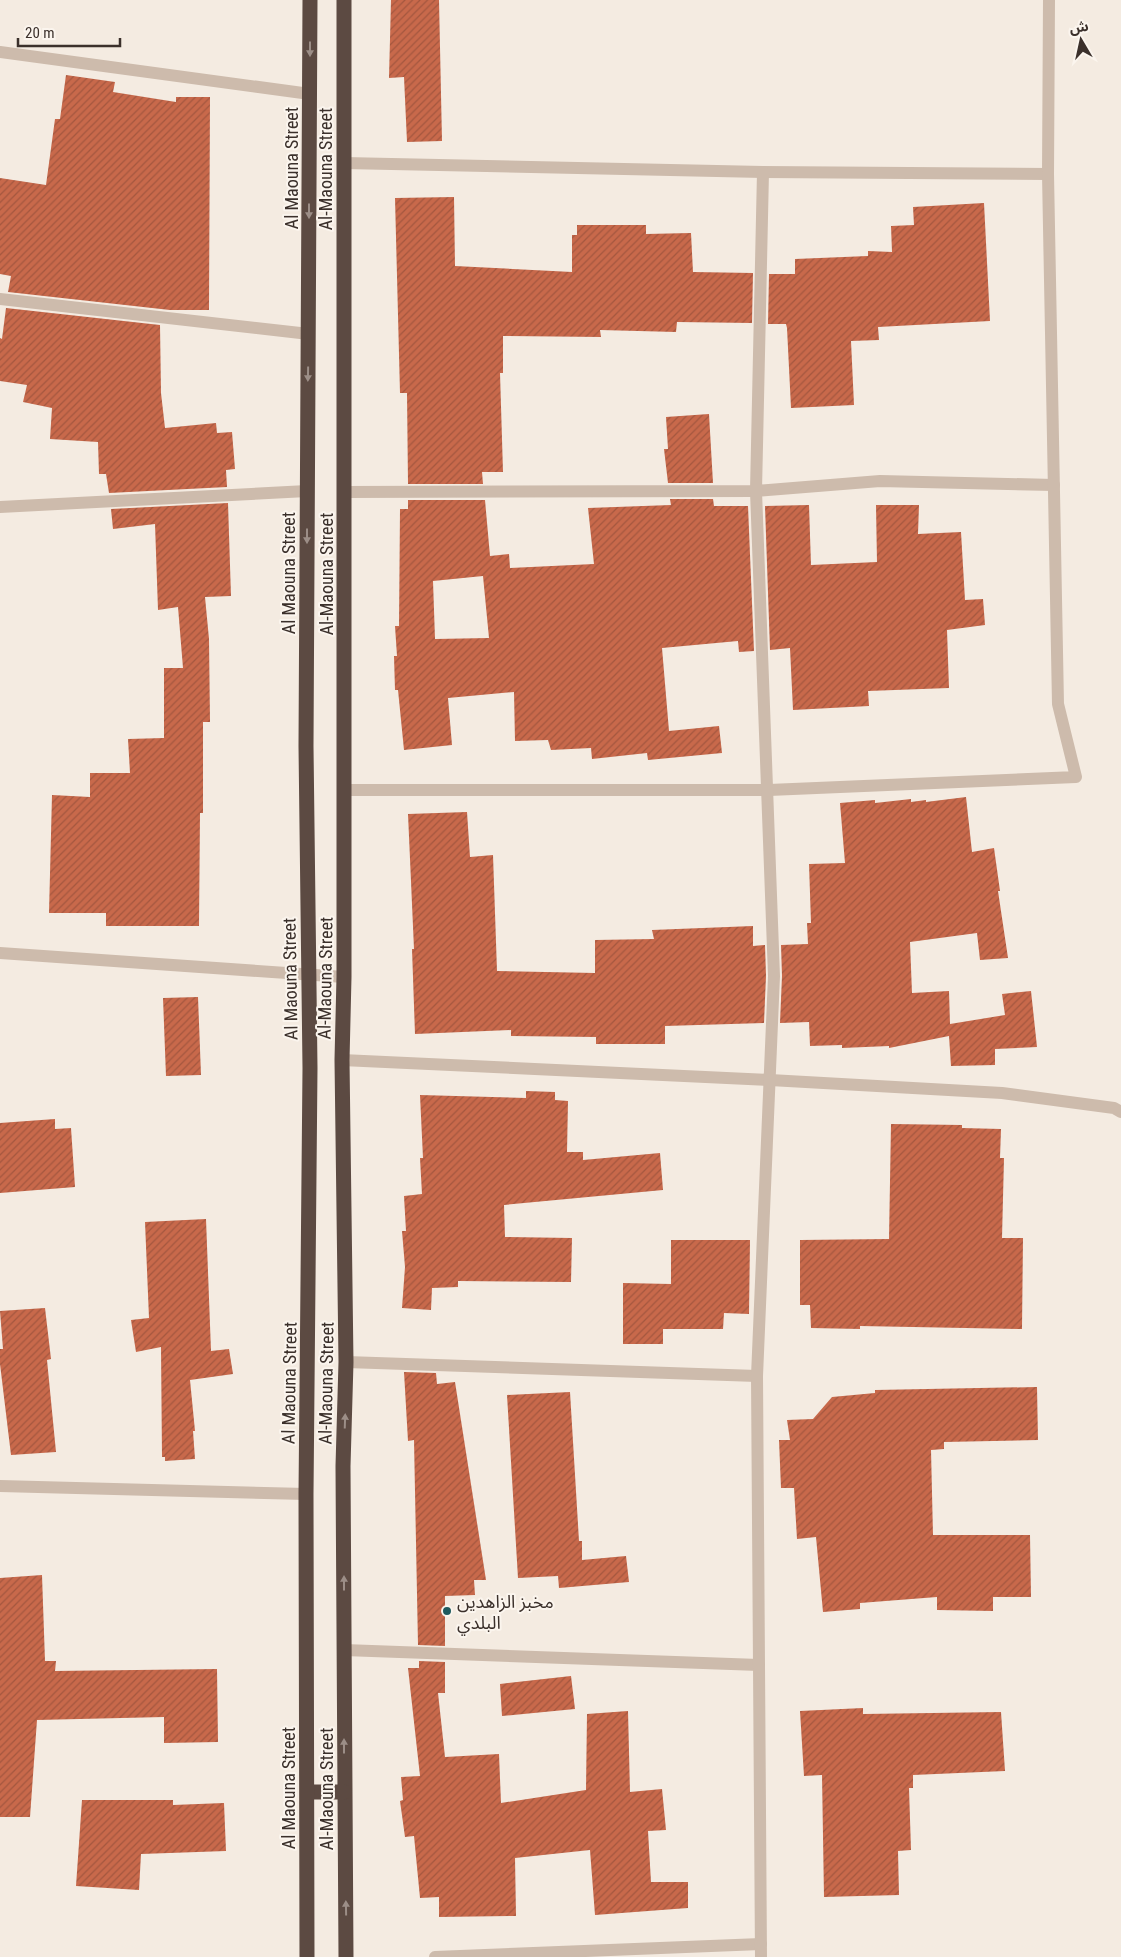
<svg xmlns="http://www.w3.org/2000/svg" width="1121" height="1957" font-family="'Roboto Condensed','Noto Sans Arabic',sans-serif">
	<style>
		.building { fill: url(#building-hatch); fill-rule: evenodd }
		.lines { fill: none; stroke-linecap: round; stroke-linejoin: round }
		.street { stroke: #cdbbac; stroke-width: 12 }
		.highway { stroke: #5c4a42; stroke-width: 15 }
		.oneway { fill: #9c8e87 }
		.poi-dot { fill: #1f5a5e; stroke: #fbf5ee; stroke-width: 2 }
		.labels { text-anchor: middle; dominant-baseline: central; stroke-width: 4; stroke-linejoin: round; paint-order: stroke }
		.street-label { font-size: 18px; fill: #3b302b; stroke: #fbf5ee }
		.poi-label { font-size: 18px; fill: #3b302b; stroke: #fbf5ee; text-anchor: start }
	</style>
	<defs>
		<pattern id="building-hatch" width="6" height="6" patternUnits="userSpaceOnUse" patternTransform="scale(1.25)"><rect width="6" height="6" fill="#c8694b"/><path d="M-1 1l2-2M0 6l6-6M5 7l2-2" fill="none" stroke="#a4573f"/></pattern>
	</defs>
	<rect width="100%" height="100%" fill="#f4ebe1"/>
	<g class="building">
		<path d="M 391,0 L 439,0 L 442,141 L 407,142 L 404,77 L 389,78 Z"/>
		<path d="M 66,75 L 115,82 L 113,92 L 176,102 L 176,97 L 210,97 L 209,310 L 170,310 L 8,292 L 11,276 L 0,274 L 0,178 L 46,185 L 55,119 L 60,119 Z"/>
		<path d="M 454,197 L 455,266 L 572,272 L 572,235 L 577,235 L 577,225 L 646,225 L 646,234 L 691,233 L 693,272 L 753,273 L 752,323 L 677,322 L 676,332 L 600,330 L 601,337 L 503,336 L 503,373 L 500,373 L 503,472 L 482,472 L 483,484 L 408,484 L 407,393 L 400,393 L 395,198 Z"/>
		<path d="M 984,203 L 990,321 L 878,327 L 879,340 L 851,341 L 854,405 L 791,408 L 787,328 L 786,324 L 768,324 L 769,274 L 795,274 L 795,259 L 868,256 L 868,251 L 892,252 L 891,226 L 914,225 L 913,207 Z"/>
		<path d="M 6,308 L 160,325 L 161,393 L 165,428 L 216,423 L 217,433 L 232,432 L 235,469 L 226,470 L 227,487 L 109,493 L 106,474 L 99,474 L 98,442 L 50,439 L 52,408 L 23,402 L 27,385 L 0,381 L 0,338 L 2,339 Z"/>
		<path d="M 709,414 L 713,483 L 668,483 L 664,449 L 668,449 L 666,417 Z"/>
		<path d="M 670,499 L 713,499 L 714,506 L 748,506 L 754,651 L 739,652 L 738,641 L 662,648 L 669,731 L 719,726 L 722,753 L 648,760 L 647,753 L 592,759 L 591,748 L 551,750 L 548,740 L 515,741 L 514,692 L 448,698 L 452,745 L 404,750 L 398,690 L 395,690 L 394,656 L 397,656 L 395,626 L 399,626 L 400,509 L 408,509 L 408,500 L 485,500 L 490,556 L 509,554 L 510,568 L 594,564 L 588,508 L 671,505 ZM 483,576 L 489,638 L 435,639 L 433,581 Z"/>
		<path d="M 228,503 L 231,596 L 205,597 L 209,639 L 210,722 L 203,722 L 203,813 L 200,813 L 199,926 L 106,926 L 106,913 L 49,913 L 52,795 L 90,797 L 90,773 L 130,773 L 128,739 L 164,738 L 164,668 L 183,668 L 178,607 L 158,610 L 155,524 L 113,529 L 111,509 Z"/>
		<path d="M 809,505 L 811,565 L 877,562 L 876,505 L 919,505 L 918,534 L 961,532 L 965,600 L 983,599 L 985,625 L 947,630 L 949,688 L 868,691 L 869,706 L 793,710 L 790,648 L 770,650 L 765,506 Z"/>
		<path d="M 966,797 L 972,852 L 994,848 L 1000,891 L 998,891 L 1008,958 L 980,960 L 977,933 L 910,942 L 912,993 L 949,991 L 950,1024 L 1005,1015 L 1002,994 L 1031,991 L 1037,1047 L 995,1049 L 995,1065 L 951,1066 L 949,1036 L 889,1048 L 889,1046 L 842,1048 L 842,1045 L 810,1046 L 809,1022 L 780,1023 L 782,976 L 781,945 L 808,944 L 807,923 L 811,923 L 809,864 L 845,863 L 840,803 L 875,800 L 875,803 L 911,799 L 911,802 L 926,800 L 926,802 Z"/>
		<path d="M 467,812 L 470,857 L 493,855 L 497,971 L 595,973 L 595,940 L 654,939 L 652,930 L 753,926 L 753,946 L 765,945 L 766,976 L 764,1023 L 665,1026 L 665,1044 L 596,1044 L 596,1037 L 511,1036 L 511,1030 L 415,1034 L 412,949 L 414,949 L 408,814 Z"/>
		<path d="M 198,997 L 201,1075 L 166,1076 L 163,998 Z"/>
		<path d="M 526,1091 L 555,1092 L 555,1100 L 568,1101 L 567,1152 L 583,1152 L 583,1160 L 660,1153 L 663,1190 L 504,1205 L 505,1237 L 572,1238 L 571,1282 L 458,1281 L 458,1287 L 432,1288 L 431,1310 L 402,1308 L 405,1267 L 402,1231 L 406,1231 L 404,1196 L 422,1194 L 420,1158 L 423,1158 L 420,1095 L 526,1098 Z"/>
		<path d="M 55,1119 L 55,1129 L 71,1128 L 75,1187 L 0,1193 L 0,1123 Z"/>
		<path d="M 891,1124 L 962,1125 L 962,1128 L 1001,1129 L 1000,1158 L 1004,1158 L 1002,1238 L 1023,1238 L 1022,1329 L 860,1326 L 860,1329 L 811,1328 L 810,1305 L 800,1305 L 800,1240 L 889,1239 Z"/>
		<path d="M 206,1219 L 211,1351 L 229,1349 L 233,1374 L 190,1380 L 195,1431 L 193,1431 L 195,1459 L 165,1461 L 165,1457 L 162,1457 L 161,1347 L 136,1352 L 131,1320 L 149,1318 L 145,1222 Z"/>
		<path d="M 671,1240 L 750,1240 L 749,1314 L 724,1313 L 723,1329 L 663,1329 L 663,1344 L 623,1344 L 623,1283 L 671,1284 Z"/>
		<path d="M 45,1308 L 51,1359 L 47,1360 L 56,1452 L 11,1455 L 0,1364 L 0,1349 L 3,1349 L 0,1311 Z"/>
		<path d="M 404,1372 L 436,1373 L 437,1384 L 455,1382 L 486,1580 L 474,1580 L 475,1595 L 445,1596 L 445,1646 L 418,1645 L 414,1440 L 408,1441 Z"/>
		<path d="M 1037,1387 L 1038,1440 L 944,1442 L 944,1449 L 931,1450 L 933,1535 L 1030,1535 L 1031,1597 L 993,1597 L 993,1611 L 937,1610 L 937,1597 L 860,1603 L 860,1609 L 823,1612 L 816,1537 L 797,1539 L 794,1488 L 781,1488 L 779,1440 L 790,1440 L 787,1420 L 813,1419 L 832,1397 L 875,1393 L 875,1390 Z"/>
		<path d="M 570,1392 L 579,1541 L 582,1541 L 582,1560 L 626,1556 L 629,1582 L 559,1588 L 558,1576 L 518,1578 L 507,1395 Z"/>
		<path d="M 42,1575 L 45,1661 L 56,1661 L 55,1671 L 217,1669 L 218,1742 L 164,1743 L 164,1717 L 37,1720 L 30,1817 L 0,1817 L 0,1578 Z"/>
		<path d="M 419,1661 L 445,1662 L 445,1693 L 438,1693 L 445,1757 L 499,1754 L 501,1803 L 586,1790 L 587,1714 L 628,1711 L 630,1792 L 662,1789 L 666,1830 L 648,1831 L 651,1882 L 688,1882 L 688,1908 L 595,1915 L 590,1850 L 515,1858 L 516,1916 L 439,1917 L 439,1897 L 420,1898 L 414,1836 L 405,1837 L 400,1801 L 403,1800 L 401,1777 L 420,1776 L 408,1668 L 419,1668 Z"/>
		<path d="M 571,1676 L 575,1709 L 502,1716 L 500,1684 Z"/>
		<path d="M 863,1708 L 863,1714 L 1001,1712 L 1005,1771 L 913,1775 L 913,1788 L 909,1788 L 911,1850 L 898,1851 L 899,1895 L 824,1897 L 822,1775 L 804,1776 L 800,1711 Z"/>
		<path d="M 82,1800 L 173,1800 L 173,1805 L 224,1803 L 226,1851 L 141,1854 L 139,1890 L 76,1886 Z"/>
	</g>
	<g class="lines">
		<g class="street">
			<path d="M 0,52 L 310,94"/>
			<path d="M 344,163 L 763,172 L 1048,174"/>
			<path d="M 0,299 L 309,334"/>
			<path d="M 345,492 L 756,491 L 880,481 L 1054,485"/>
			<path d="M 0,507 L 307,491"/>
			<path d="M 344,790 L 769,790 L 1076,777 L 1058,704 L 1048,174 L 1049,0"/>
			<path d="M 0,953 L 344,977"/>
			<path d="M 342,1060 L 770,1080 L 1002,1093 L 1114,1108 L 1121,1112"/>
			<path d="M 346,1362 L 757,1376"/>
			<path d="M 0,1486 L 306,1494"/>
			<path d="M 344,1650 L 759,1665"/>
			<path d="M 435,1957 L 761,1944"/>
			<path d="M 761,1957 L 757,1376 L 774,976 L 756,491 L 763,172"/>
		</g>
		<g class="highway">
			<path d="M 344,0 L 344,977 L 342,1060 L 346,1362 L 343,1466 L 346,1957"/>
			<path d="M 308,1792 L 344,1792"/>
			<path d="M 307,1957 L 306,1494 L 310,1068 L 306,746 L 310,0"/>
		</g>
	</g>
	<defs><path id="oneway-solid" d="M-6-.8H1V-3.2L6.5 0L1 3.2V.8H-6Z" transform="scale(1.25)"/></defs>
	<g class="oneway">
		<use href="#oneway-solid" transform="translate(310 49) rotate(90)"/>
		<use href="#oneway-solid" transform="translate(309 211) rotate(90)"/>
		<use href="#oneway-solid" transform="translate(308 374) rotate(91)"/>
		<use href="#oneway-solid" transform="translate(307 536) rotate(90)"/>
		<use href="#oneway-solid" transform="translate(345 1421) rotate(-88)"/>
		<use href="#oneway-solid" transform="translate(344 1583) rotate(-90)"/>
		<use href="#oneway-solid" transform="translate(344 1746) rotate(-90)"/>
		<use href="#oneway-solid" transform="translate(346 1908) rotate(-91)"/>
	</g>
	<circle class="poi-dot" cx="447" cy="1611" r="5"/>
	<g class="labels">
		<g class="street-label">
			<text transform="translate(291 168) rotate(-90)">Al Maouna Street</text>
			<text transform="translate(325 169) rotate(-90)">Al-Maouna Street</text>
			<text transform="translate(288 573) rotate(-90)">Al Maouna Street</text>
			<text transform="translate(326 574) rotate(-90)">Al-Maouna Street</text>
			<text transform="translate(325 978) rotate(-89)">Al-Maouna Street</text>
			<text transform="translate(290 979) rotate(-91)">Al Maouna Street</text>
			<text transform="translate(289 1383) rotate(-89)">Al Maouna Street</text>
			<text transform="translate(326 1383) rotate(-89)">Al-Maouna Street</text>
			<text transform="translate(288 1788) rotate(-90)">Al Maouna Street</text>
			<text transform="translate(326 1789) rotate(-90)">Al-Maouna Street</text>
		</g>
		<g class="poi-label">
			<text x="457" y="1601">مخبز الزاهدين<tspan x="457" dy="21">البلدي</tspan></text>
		</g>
	</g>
	<g transform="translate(1081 40) rotate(351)" stroke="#fbf5ee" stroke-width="4" paint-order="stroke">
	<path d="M0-4L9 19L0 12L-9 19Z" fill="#3b302b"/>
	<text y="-8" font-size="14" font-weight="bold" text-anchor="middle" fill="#3b302b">ش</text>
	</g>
	<path d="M18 38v8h102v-8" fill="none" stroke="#3b302b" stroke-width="2.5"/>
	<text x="25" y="38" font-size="15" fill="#3b302b" stroke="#fbf5ee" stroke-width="4" paint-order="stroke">20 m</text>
</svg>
